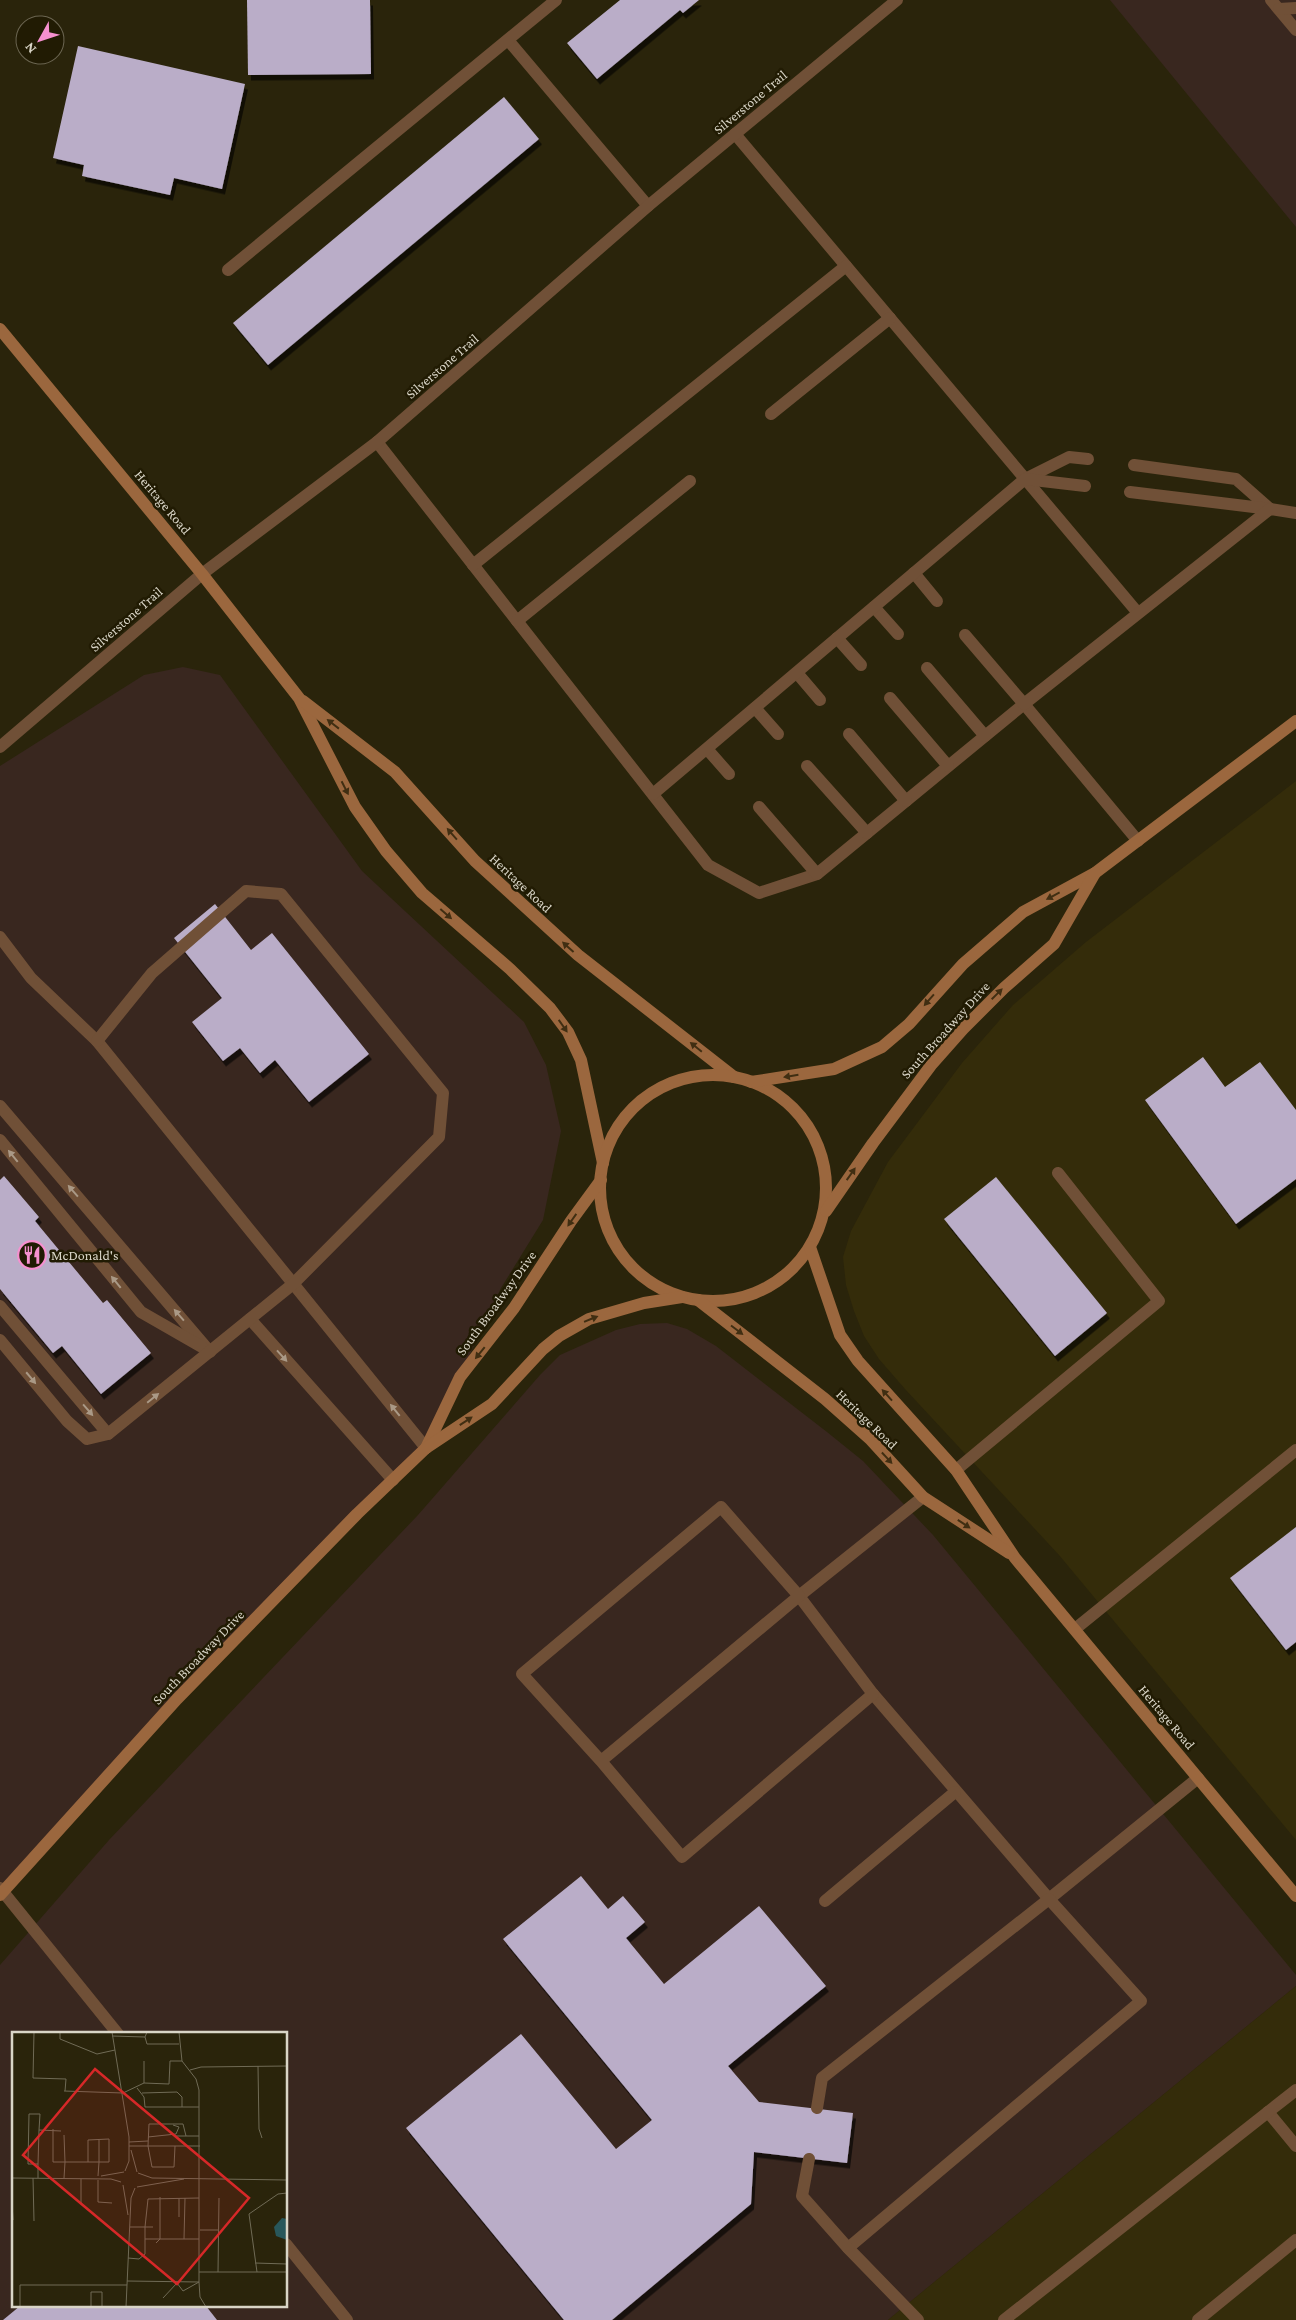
<svg xmlns="http://www.w3.org/2000/svg" width="1296" height="2320" font-family="'Crimson Pro',serif">
	<style>
		.commercial { fill: #39271f; fill-rule: evenodd }
		.built { fill: #342c0a }
		.building { fill: #baadc8; filter: url(#shadow) }
		.lines { fill: none; stroke-linecap: round; stroke-linejoin: round }
		.service { stroke: #705037; stroke-width: 12 }
		.minor { stroke: #705037; stroke-width: 12 }
		.secondary { stroke: #9b673e; stroke-width: 12 }
		.oneway { fill: #402e12 }
		.oneway2 { fill: #aa9986 }
		.labels { text-anchor: middle; dominant-baseline: central; stroke-width: 5; stroke-linejoin: round; paint-order: stroke }
		.street-label { font-size: 14px; fill: #d9d5c7; stroke: #211b03 }
		.poi-label { font-size: 14px; fill: #d9d5c7; stroke: #211b03; text-anchor: start }
		.inset-road { fill: none; stroke: #706b56; stroke-width: 1 }
		.view { fill: #d62828; fill-opacity: 0.15; stroke: #d62828; stroke-width: 2.5 }
		.inset-edge { fill: none; stroke: #d9d5c7; stroke-width: 2.5 }
	</style>
	<defs>
		<filter id="shadow"><feDropShadow dx="3" dy="5.5" stdDeviation="0" flood-color="#0009"/></filter>
	</defs>
	<rect width="100%" height="100%" fill="#2a240b"/>
	<g class="commercial">
		<path d="M 1110,0 L 1296,0 L 1296,227 Z"/>
		<path d="M 183,667 L 220,675 L 362,871 L 524,1022 L 546,1065 L 561,1131 L 543,1220 L 501,1288 L 426,1448 L 357,1514 L 0,1895 L 0,766 L 144,675 Z"/>
		<path d="M 667,1323 L 687,1329 L 716,1346 L 827,1432 L 863,1461 L 933,1535 L 1296,1975 L 1296,1986 L 888,2320 L 0,2320 L 0,1965 L 109,1840 L 418,1515 L 540,1375 L 560,1355 L 616,1330 L 640,1324 ZM 14,2034 L 286,2034 L 286,2306 L 14,2306 Z"/>
	</g>
	<g class="built">
		<path d="M 1296,781 L 1296,1840 L 1059,1555 L 905,1389 L 879,1359 L 864,1336 L 854,1311 L 846,1285 L 843,1257 L 851,1231 L 888,1162 L 962,1063 L 1013,1005 L 1086,942 Z"/>
		<path d="M 1296,1986 L 1296,2320 L 888,2320 Z"/>
	</g>
	<g class="building">
		<path d="M 247,0 L 370,0 L 371,74 L 248,75 Z"/>
		<path d="M 620,0 L 699,0 L 683,13 L 680,10 L 597,79 L 567,43 Z"/>
		<path d="M 78,46 L 245,84 L 222,189 L 174,178 L 170,195 L 82,176 L 84,165 L 53,158 Z"/>
		<path d="M 504,97 L 539,139 L 268,365 L 233,323 Z"/>
		<path d="M 215,904 L 251,950 L 272,933 L 369,1054 L 309,1102 L 275,1060 L 260,1073 L 240,1048 L 223,1061 L 192,1022 L 222,998 L 174,938 Z"/>
		<path d="M 1203,1057 L 1225,1087 L 1260,1062 L 1296,1110 L 1296,1179 L 1236,1224 L 1145,1100 Z"/>
		<path d="M 4,1176 L 39,1217 L 35,1221 L 103,1303 L 107,1300 L 151,1353 L 101,1394 L 62,1346 L 53,1353 L 0,1289 L 0,1180 Z"/>
		<path d="M 996,1177 L 1107,1313 L 1055,1356 L 944,1219 Z"/>
		<path d="M 1296,1527 L 1296,1642 L 1286,1650 L 1230,1578 Z"/>
		<path d="M 581,1876 L 608,1909 L 623,1896 L 645,1922 L 626,1938 L 664,1984 L 759,1906 L 826,1986 L 728,2066 L 759,2102 L 853,2113 L 847,2163 L 754,2152 L 751,2204 L 612,2320 L 564,2320 L 406,2128 L 521,2034 L 616,2149 L 652,2120 L 503,1939 Z"/>
		<path d="M 20,2306 L 206,2306 L 217,2320 L 3,2320 Z"/>
	</g>
	<g class="lines">
		<g class="service">
			<path d="M 1271,0 L 1296,30"/>
			<path d="M 1279,9 L 1296,8"/>
			<path d="M 508,40 L 648,206"/>
			<path d="M 735,134 L 1138,613"/>
			<path d="M 228,270 L 556,0"/>
			<path d="M 771,414 L 890,318"/>
			<path d="M 377,442 L 708,865 L 759,893 L 817,874 L 1024,704 L 1138,841"/>
			<path d="M 1134,465 L 1236,479 L 1270,509"/>
			<path d="M 1025,479 L 1069,457 L 1088,459"/>
			<path d="M 1130,492 L 1270,509"/>
			<path d="M 473,565 L 846,266"/>
			<path d="M 914,573 L 937,601"/>
			<path d="M 874,607 L 898,634"/>
			<path d="M 517,621 L 690,481"/>
			<path d="M 965,635 L 1024,704 L 1270,509 L 1296,513"/>
			<path d="M 837,638 L 861,665"/>
			<path d="M 927,668 L 985,736"/>
			<path d="M 797,673 L 820,700"/>
			<path d="M 890,698 L 948,766"/>
			<path d="M 755,708 L 778,734"/>
			<path d="M 849,734 L 906,801"/>
			<path d="M 707,749 L 729,774"/>
			<path d="M 807,766 L 867,833"/>
			<path d="M 653,794 L 1025,479 L 1085,486"/>
			<path d="M 759,807 L 817,874"/>
			<path d="M 0,937 L 31,978 L 97,1041 L 426,1448"/>
			<path d="M 0,1106 L 210,1352"/>
			<path d="M 0,1140 L 141,1312 L 202,1347"/>
			<path d="M 0,1306 L 108,1434"/>
			<path d="M 250,1319 L 393,1480"/>
			<path d="M 0,1340 L 67,1421 L 87,1439 L 108,1434 L 293,1284 L 439,1137 L 443,1093 L 281,894 L 246,891 L 152,973 L 97,1041"/>
			<path d="M 956,1470 L 1159,1301 L 1058,1173"/>
			<path d="M 923,1497 L 799,1596 L 873,1694 L 1049,1899 L 1198,1778"/>
			<path d="M 1075,1629 L 1296,1450"/>
			<path d="M 601,1761 L 799,1596 L 721,1507 L 522,1674 L 601,1761 L 682,1857 L 873,1694"/>
			<path d="M 0,1888 L 118,2034"/>
			<path d="M 825,1901 L 955,1792"/>
			<path d="M 817,2108 L 822,2078 L 1049,1899 L 1141,2001 L 848,2248"/>
			<path d="M 1268,2112 L 1296,2146"/>
			<path d="M 809,2159 L 802,2196 L 848,2248 L 918,2320"/>
			<path d="M 286,2244 L 347,2320"/>
			<path d="M 1004,2320 L 1296,2090"/>
			<path d="M 1198,2320 L 1296,2240"/>
		</g>
		<path class="minor" d="M 0,747 L 202,574 L 377,442 L 648,206 L 897,0"/>
		<g class="secondary">
			<path d="M 0,329 L 202,574 L 299,698 L 355,807 L 386,851 L 422,893 L 510,969 L 550,1008 L 568,1032 L 581,1060 L 603,1163"/>
			<path d="M 303,701 L 395,772 L 475,861 L 578,955 L 734,1077"/>
			<circle cx="713" cy="1188" r="113"/>
			<path d="M 751,1082 L 834,1069 L 882,1047 L 909,1024 L 963,964 L 1023,912 L 1095,873 L 1296,721"/>
			<path d="M 826,1211 L 873,1143 L 932,1064 L 963,1029 L 1004,988 L 1054,944 L 1095,873"/>
			<path d="M 810,1247 L 840,1335 L 858,1361 L 956,1470 L 1015,1558 L 1296,1896"/>
			<path d="M 698,1300 L 825,1399 L 870,1439 L 923,1497 L 1009,1553"/>
			<path d="M 426,1448 L 460,1377 L 514,1308 L 571,1221 L 601,1180"/>
			<path d="M 0,1895 L 177,1699 L 357,1514 L 426,1448 L 492,1404 L 543,1349 L 559,1336 L 589,1319 L 644,1303 L 682,1297"/>
		</g>
	</g>
	<defs><path id="oneway-solid" d="M-6-.8H1V-3.2L6.5 0L1 3.2V.8H-6Z" transform="scale(1.25)"/></defs>
	<g class="oneway">
		<use href="#oneway-solid" transform="translate(333 724) rotate(-142)"/>
		<use href="#oneway-solid" transform="translate(345 788) rotate(63)"/>
		<use href="#oneway-solid" transform="translate(452 834) rotate(-131)"/>
		<use href="#oneway-solid" transform="translate(1053 896) rotate(152)"/>
		<use href="#oneway-solid" transform="translate(446 914) rotate(41)"/>
		<use href="#oneway-solid" transform="translate(568 947) rotate(-138)"/>
		<use href="#oneway-solid" transform="translate(997 994) rotate(-45)"/>
		<use href="#oneway-solid" transform="translate(929 1000) rotate(131)"/>
		<use href="#oneway-solid" transform="translate(563 1026) rotate(55)"/>
		<use href="#oneway-solid" transform="translate(696 1047) rotate(-141)"/>
		<use href="#oneway-solid" transform="translate(791 1076) rotate(171)"/>
		<use href="#oneway-solid" transform="translate(851 1174) rotate(-55)"/>
		<use href="#oneway-solid" transform="translate(572 1220) rotate(125)"/>
		<use href="#oneway-solid" transform="translate(591 1319) rotate(-22)"/>
		<use href="#oneway-solid" transform="translate(737 1330) rotate(37)"/>
		<use href="#oneway-solid" transform="translate(480 1353) rotate(129)"/>
		<use href="#oneway-solid" transform="translate(887 1395) rotate(-132)"/>
		<use href="#oneway-solid" transform="translate(466 1421) rotate(-33)"/>
		<use href="#oneway-solid" transform="translate(887 1458) rotate(47)"/>
		<use href="#oneway-solid" transform="translate(964 1524) rotate(34)"/>
	</g>
	<g class="oneway2">
		<use href="#oneway-solid" transform="translate(13 1156) rotate(-129)"/>
		<use href="#oneway-solid" transform="translate(73 1191) rotate(-131)"/>
		<use href="#oneway-solid" transform="translate(116 1282) rotate(-129)"/>
		<use href="#oneway-solid" transform="translate(179 1315) rotate(-131)"/>
		<use href="#oneway-solid" transform="translate(282 1356) rotate(48)"/>
		<use href="#oneway-solid" transform="translate(31 1378) rotate(50)"/>
		<use href="#oneway-solid" transform="translate(153 1398) rotate(-39)"/>
		<use href="#oneway-solid" transform="translate(88 1410) rotate(49)"/>
		<use href="#oneway-solid" transform="translate(395 1410) rotate(-129)"/>
	</g>
	<defs>
		<symbol id="restaurant-ring" viewBox="-11 -11 22 22"><circle r="9.5" fill="#211b03" stroke="#f690cf" stroke-width="1.5"/><path d="M-5-6h1v4h1v-4h1v4h1v-4h1v5L-1.5 .5V6h-2V.5L-5-1ZM5-6V6H3V1.5H1.5Q1.5-4 5-6Z" fill="#f690cf"/></symbol>
	</defs>
	<g fill-rule="evenodd">
		<use href="#restaurant-ring" x="16" y="1239" width="32" height="32"/>
	</g>
	<g class="labels">
		<g class="street-label">
			<text transform="translate(750 102) rotate(-40)">Silverstone Trail</text>
			<text transform="translate(442 366) rotate(-41)">Silverstone Trail</text>
			<text transform="translate(163 502) rotate(50)">Heritage Road</text>
			<text transform="translate(126 619) rotate(-41)">Silverstone Trail</text>
			<text transform="translate(521 883) rotate(43)">Heritage Road</text>
			<text transform="translate(945 1030) rotate(-48)">South Broadway Drive</text>
			<text transform="translate(496 1303) rotate(-54)">South Broadway Drive</text>
			<text transform="translate(867 1419) rotate(44)">Heritage Road</text>
			<text transform="translate(198 1657) rotate(-46)">South Broadway Drive</text>
			<text transform="translate(1167 1717) rotate(50)">Heritage Road</text>
		</g>
		<g class="poi-label">
			<text x="51" y="1255">McDonald's</text>
		</g>
	</g>
	<g transform="translate(12 2032)">
		<rect width="275" height="275" fill="#2a240b"/>
		<path d="M 270,186 L 275,187 L 275,208 L 264,204 L 262,195 Z" fill="#28575b"/>
		<path class="inset-road" d="M 22,0 L 21,46 L 54,47 L 53,59M 48,0 L 48,7 L 85,22 L 103,18M 100,0 L 117,105 L 117,129 L 113,139M 167,0 L 170,29 L 184,47 L 187,58 L 187,250 L 188,265 L 194,275M 100,4 L 133,5 L 135,0M 133,5 L 135,12 L 167,12M 132,29 L 132,51 L 157,52 L 158,29 L 170,29M 246,34 L 247,97 L 250,106M 178,38 L 189,35 L 275,34M 125,56 L 132,65 L 133,75 L 187,75M 52,59 L 111,61 L 132,51M 130,61 L 165,60 L 170,65 L 170,75M 41,97 L 41,130 L 53,130 L 52,103M 27,98 L 49,99M 162,104 L 187,104M 136,105 L 164,102 L 167,95 L 161,93M 117,110 L 136,109M 117,114 L 188,114M 163,114 L 162,135 L 140,135 L 136,114 L 137,92 L 171,92 L 174,104M 119,118 L 125,140M 76,130 L 76,108 L 97,107 L 97,130 L 87,130 L 87,108M 126,141 L 140,146 L 275,148M 89,144 L 112,140M 0,146 L 99,147 L 109,150M 21,146 L 22,189M 26,146 L 26,132 L 27,98 L 28,82 L 17,82 L 16,132 L 26,132M 52,146 L 53,130 L 87,130 L 86,144M 86,148 L 86,170 L 100,171M 111,153 L 116,183M 125,155 L 172,147M 0,171 L 1,188M 69,172 L 69,147M 167,185 L 167,166M 118,195 L 133,195 L 136,167 L 187,166M 188,198 L 206,198M 133,207 L 187,207M 172,207 L 173,166M 144,211 L 148,207 L 148,165M 116,226 L 127,227 L 133,222 L 133,195 L 141,195M 243,231 L 275,232M 187,240 L 275,240M 206,240 L 207,166M 245,240 L 237,182 L 266,162 L 275,161M 115,249 L 187,250M 151,266 L 165,251 L 171,259 L 187,250M 8,275 L 8,253 L 115,253M 79,275 L 79,260 L 90,260 L 90,275M 114,275 L 119,166 L 123,156"/>
		<path class="view" d="M 83,37 L 237,166 L 165,252 L 11,123 Z"/>
		<rect width="275" height="275" class="inset-edge"/>
	</g>
	<g transform="translate(40 40) rotate(230)"><circle r="24" fill="#211b03" stroke="#6b6551"/>
	<path d="M0-4L9 19L0 12L-9 19Z" fill="#f690cf"/>
	<text y="-8" font-size="14" font-weight="bold" text-anchor="middle" fill="#d9d5c7">N</text>
	</g>
</svg>
